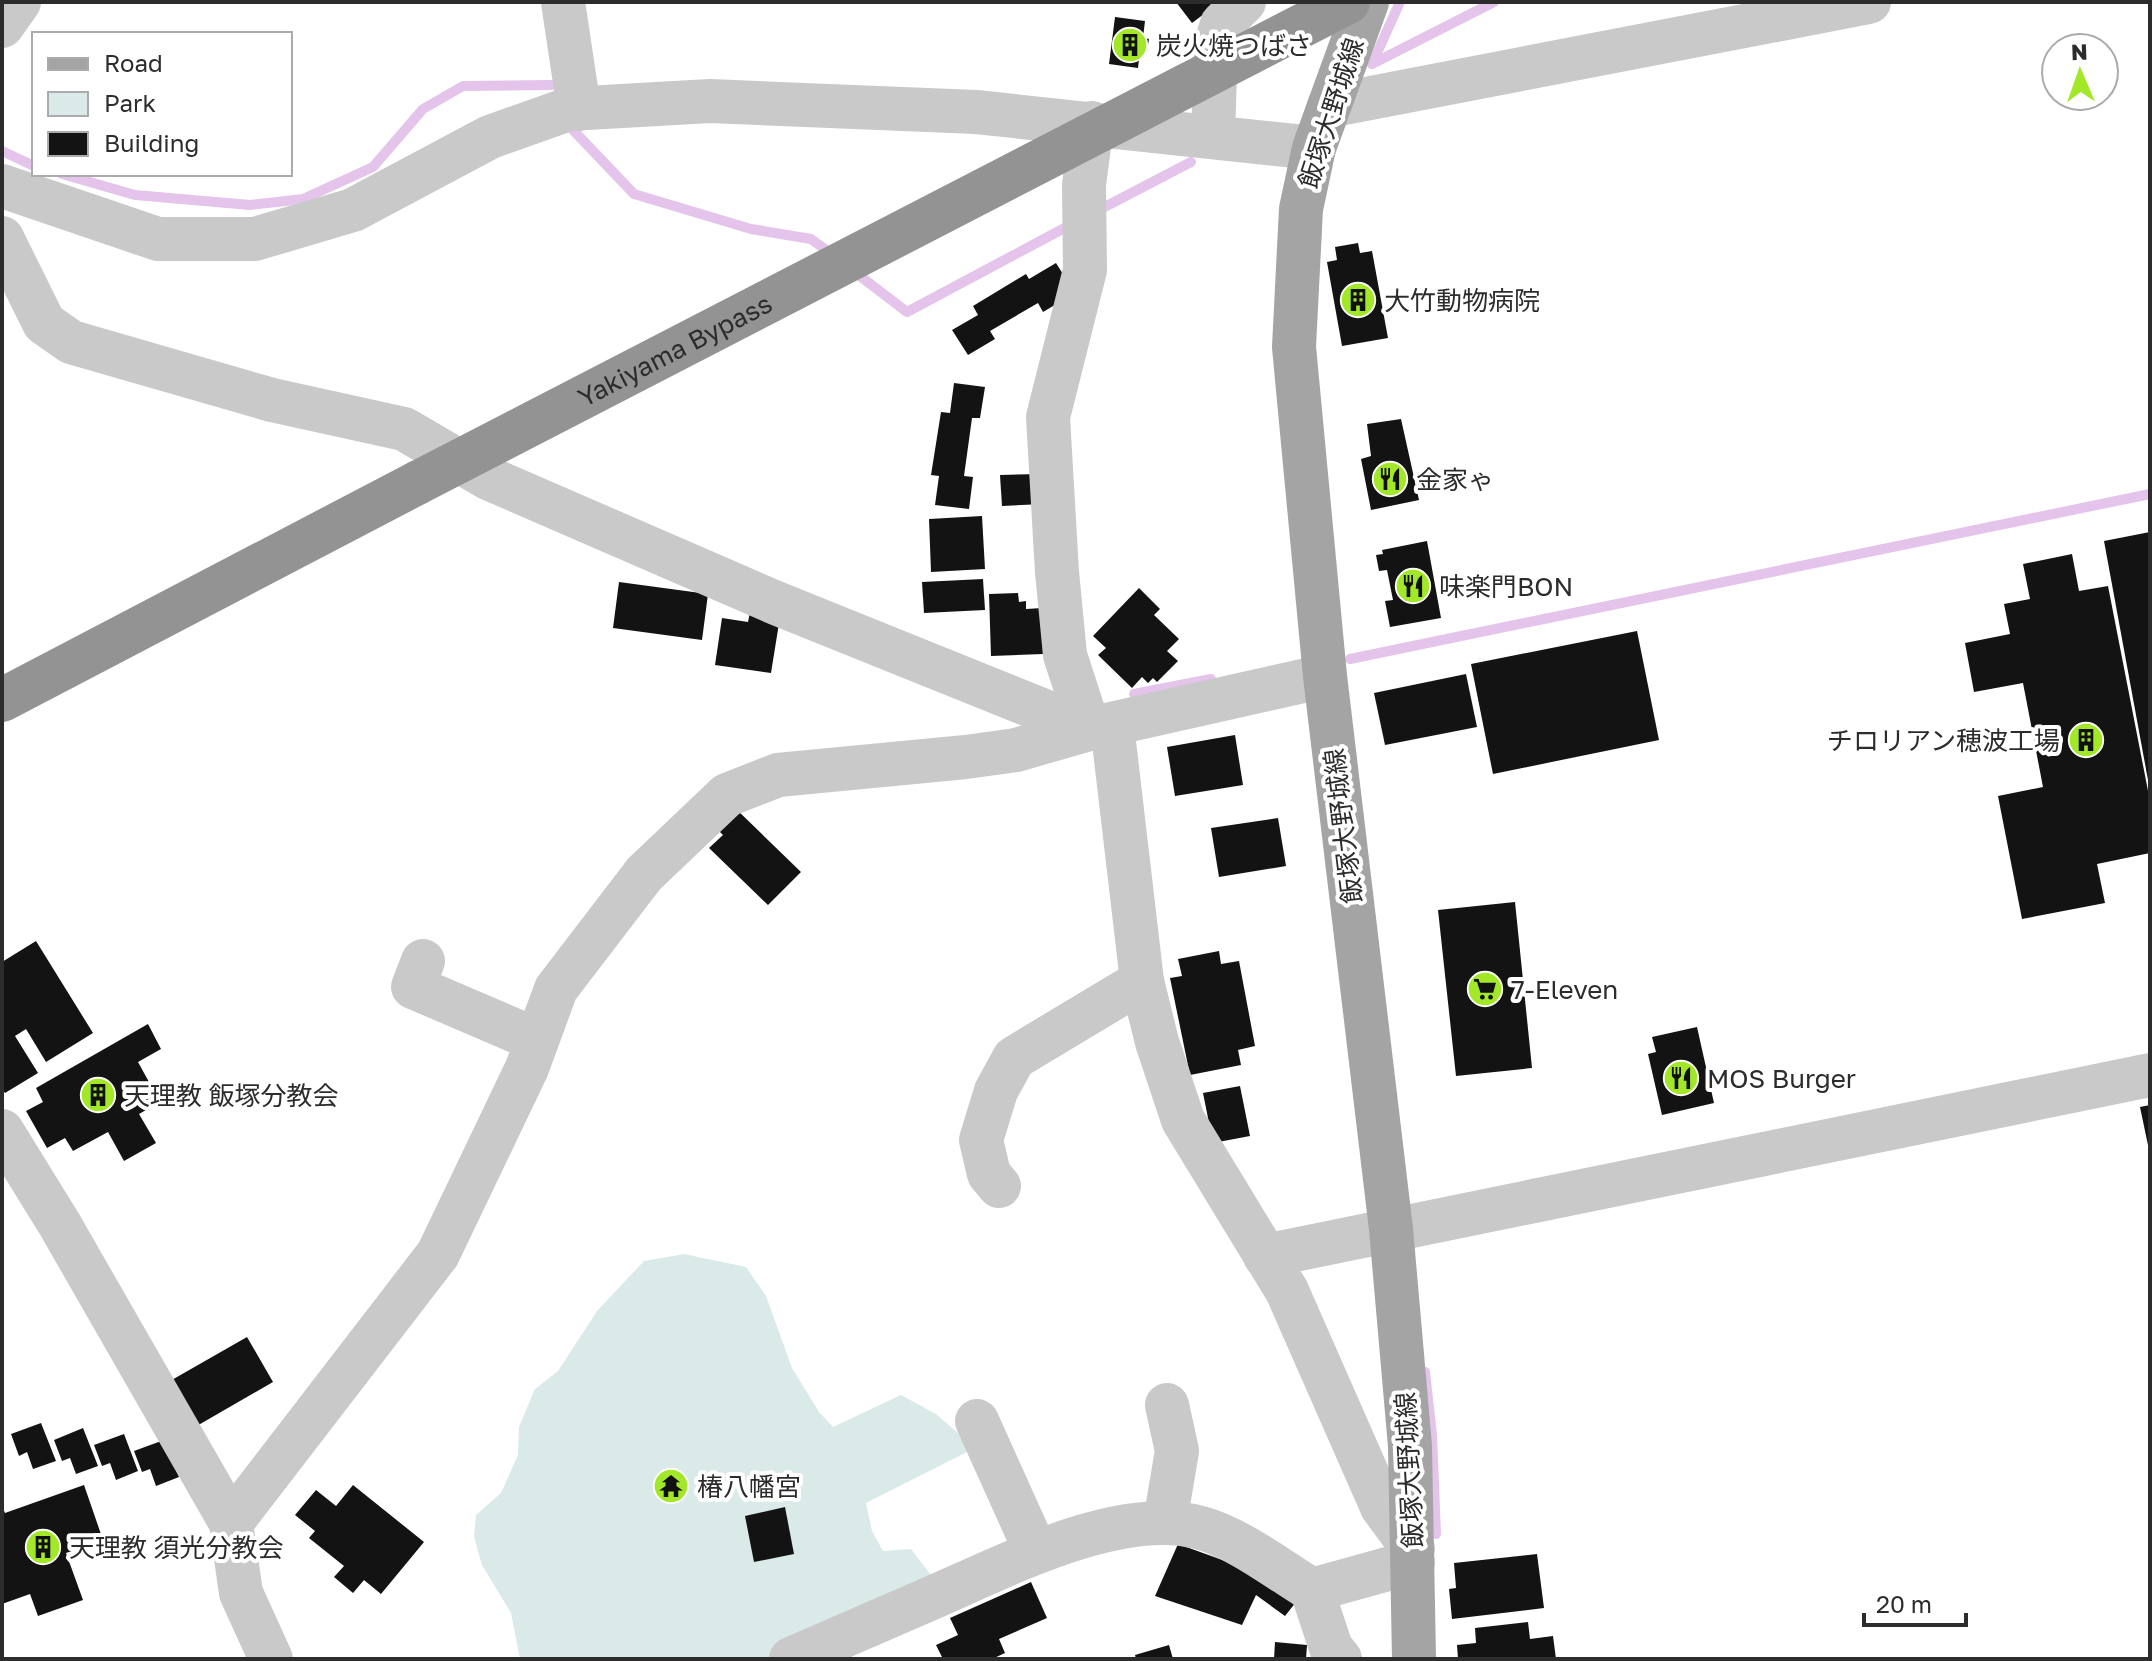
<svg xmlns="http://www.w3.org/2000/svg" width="2152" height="1661" font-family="'Golos Text','Noto Sans JP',sans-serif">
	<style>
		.green { fill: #d9eae9 }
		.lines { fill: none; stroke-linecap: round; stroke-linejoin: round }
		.stream { stroke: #e4c4eb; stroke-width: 10 }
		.building { fill: #131313 }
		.minor { stroke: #c9c9c9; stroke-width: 44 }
		.major { stroke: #a4a4a4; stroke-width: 44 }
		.highway { stroke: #939393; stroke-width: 44 }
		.highway-bridge { stroke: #939393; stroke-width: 44 }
		.labels { text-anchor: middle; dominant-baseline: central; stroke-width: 8; stroke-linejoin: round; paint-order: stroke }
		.poi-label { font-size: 26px; fill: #2c2c2c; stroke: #fff; text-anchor: start }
		.street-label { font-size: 26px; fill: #2c2c2c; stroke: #fff }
	</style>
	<rect width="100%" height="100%" fill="#fff"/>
	<path class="green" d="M 684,1254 L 746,1267 L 766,1296 L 792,1368 L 819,1412 L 833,1427 L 901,1395 L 936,1414 L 965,1439 L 967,1452 L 866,1503 L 872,1531 L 883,1551 L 911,1549 L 934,1579 L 776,1659 L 520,1659 L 511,1613 L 482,1565 L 474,1537 L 476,1515 L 501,1493 L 518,1455 L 519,1427 L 535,1389 L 558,1371 L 597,1311 L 644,1261 Z"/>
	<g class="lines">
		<g class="stream">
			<path d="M 1372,64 L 1494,2"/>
			<path d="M 1372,64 L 1400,2"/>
			<path d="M 573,130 L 634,194 L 751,229 L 811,239 L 833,255"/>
			<path d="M 2,151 L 34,166"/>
			<path d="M 62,174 L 135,195 L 250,205 L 303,199 L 373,167 L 423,109 L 463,86 L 552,85"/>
			<path d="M 1097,211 L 1191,162"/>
			<path d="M 852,270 L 907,312 L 1072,224"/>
			<path d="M 1350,659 L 2150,494"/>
			<path d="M 1134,694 L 1211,679"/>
			<path d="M 1425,1372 L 1432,1435 L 1436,1534"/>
		</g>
	</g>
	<g class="building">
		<path d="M 1176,2 L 1220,2 L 1192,23 Z"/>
		<path d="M 1115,17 L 1145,21 L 1143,38 L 1149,39 L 1147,51 L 1140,51 L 1138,68 L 1109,64 Z"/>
		<path d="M 1358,243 L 1360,253 L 1372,251 L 1388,338 L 1342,346 L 1327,262 L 1337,260 L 1335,247 Z"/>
		<path d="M 1056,263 L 1075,293 L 1043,312 L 1038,303 L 990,331 L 995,339 L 968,355 L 952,330 L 978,315 L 973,306 L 1026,274 L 1029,279 Z"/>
		<path d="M 954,383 L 985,387 L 980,418 L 972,418 L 964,476 L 973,477 L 969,509 L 935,505 L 939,476 L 931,475 L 941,412 L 950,413 Z"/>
		<path d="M 1401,419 L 1419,500 L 1371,510 L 1361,459 L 1371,456 L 1367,424 Z"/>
		<path d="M 1041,474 L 1043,504 L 1002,506 L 1000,475 Z"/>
		<path d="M 982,516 L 985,569 L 931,572 L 929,519 Z"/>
		<path d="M 2150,532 L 2150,780 L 2148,780 L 2104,541 Z"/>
		<path d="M 1427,541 L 1441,618 L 1390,627 L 1385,601 L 1393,600 L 1387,570 L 1379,571 L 1376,555 L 1383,554 L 1382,550 Z"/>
		<path d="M 2072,554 L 2079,591 L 2108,586 L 2150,801 L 2150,853 L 2097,864 L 2105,903 L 2022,919 L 1998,796 L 2043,787 L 2023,683 L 1974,692 L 1965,643 L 2010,634 L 2004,604 L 2030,599 L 2023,564 Z"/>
		<path d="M 983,579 L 985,610 L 924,613 L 922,582 Z"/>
		<path d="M 619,582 L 708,594 L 702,640 L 613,628 Z"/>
		<path d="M 1139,588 L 1160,609 L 1154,615 L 1179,639 L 1167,651 L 1178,661 L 1157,682 L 1153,678 L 1148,683 L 1142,677 L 1132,688 L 1098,655 L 1106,648 L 1093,636 Z"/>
		<path d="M 1018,593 L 1019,602 L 1026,601 L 1026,609 L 1042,608 L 1043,654 L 991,656 L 989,594 Z"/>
		<path d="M 750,612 L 780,617 L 771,673 L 715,665 L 722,618 L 748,622 Z"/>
		<path d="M 1637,631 L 1659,740 L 1493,774 L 1471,664 Z"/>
		<path d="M 1466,674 L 1477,727 L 1385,745 L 1374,693 Z"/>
		<path d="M 1235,735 L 1243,785 L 1175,796 L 1167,747 Z"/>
		<path d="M 734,807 L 801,872 L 768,905 L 709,848 L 723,835 L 715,827 Z"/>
		<path d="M 1278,818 L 1286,866 L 1219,877 L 1211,828 Z"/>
		<path d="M 1515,902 L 1532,1068 L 1456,1076 L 1438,910 Z"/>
		<path d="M 36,941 L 93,1033 L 46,1062 L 26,1029 L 15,1036 L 38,1073 L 5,1093 L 2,1089 L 2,962 Z"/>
		<path d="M 1219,951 L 1221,964 L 1239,961 L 1255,1046 L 1238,1050 L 1241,1065 L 1190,1075 L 1170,978 L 1182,976 L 1178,959 Z"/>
		<path d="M 148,1024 L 161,1049 L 138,1062 L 160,1102 L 139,1114 L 156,1143 L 124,1161 L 108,1132 L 73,1151 L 65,1138 L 47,1148 L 26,1111 L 43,1102 L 36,1088 Z"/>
		<path d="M 1697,1027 L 1714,1103 L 1662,1115 L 1648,1054 L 1656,1052 L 1652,1037 Z"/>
		<path d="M 1240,1086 L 1250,1136 L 1213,1143 L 1203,1093 Z"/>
		<path d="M 2150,1105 L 2150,1150 L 2149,1150 L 2140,1107 Z"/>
		<path d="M 247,1337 L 273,1382 L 195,1427 L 170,1381 Z"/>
		<path d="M 41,1423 L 56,1461 L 33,1469 L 27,1452 L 19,1456 L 11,1434 Z"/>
		<path d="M 83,1428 L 98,1466 L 76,1474 L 70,1458 L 62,1461 L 54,1440 Z"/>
		<path d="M 124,1434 L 138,1471 L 116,1480 L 110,1463 L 102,1466 L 94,1445 Z"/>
		<path d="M 164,1440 L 179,1477 L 156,1486 L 150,1469 L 142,1472 L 134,1451 Z"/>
		<path d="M 84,1485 L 103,1540 L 66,1553 L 83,1600 L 38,1616 L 30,1594 L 2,1604 L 2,1506 L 5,1513 Z"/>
		<path d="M 353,1485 L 424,1542 L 381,1594 L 364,1580 L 353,1593 L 334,1577 L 344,1566 L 309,1538 L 315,1531 L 295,1515 L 316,1490 L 336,1506 Z"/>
		<path d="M 785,1507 L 794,1554 L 754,1562 L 745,1516 Z"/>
		<path d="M 1178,1544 L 1264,1575 L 1300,1597 L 1285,1616 L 1256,1595 L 1242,1625 L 1155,1596 Z"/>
		<path d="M 1537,1554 L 1544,1608 L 1452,1619 L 1449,1589 L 1456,1588 L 1454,1563 Z"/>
		<path d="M 1031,1582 L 1047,1618 L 999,1639 L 1005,1653 L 992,1659 L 943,1659 L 936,1645 L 958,1635 L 950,1618 Z"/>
		<path d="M 1528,1622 L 1530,1639 L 1553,1636 L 1556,1659 L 1458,1659 L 1457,1645 L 1476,1643 L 1475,1628 Z"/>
		<path d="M 1275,1642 L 1307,1645 L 1306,1659 L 1274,1659 Z"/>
		<path d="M 1169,1645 L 1173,1659 L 1136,1659 L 1135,1655 Z"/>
	</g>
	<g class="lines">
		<g class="minor">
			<path d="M 563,2 L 579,109"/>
			<path d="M 2,26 L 19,2"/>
			<path d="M 1329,106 L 1869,2"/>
			<path d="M 1213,136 L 1216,43 L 1222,24 L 1244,2"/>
			<path d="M 2,186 L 158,239 L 255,239 L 353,210 L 490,137 L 569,109 L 710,101 L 976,112 L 1314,148"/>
			<path d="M 2,238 L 44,323 L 71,342 L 272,400 L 404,429 L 488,478 L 776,603 L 1089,729"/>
			<path d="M 1112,725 L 1142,981 L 1157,1042 L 1183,1120 L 1287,1291 L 1382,1507 L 1413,1549"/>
			<path d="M 1089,729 L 1065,655 L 1057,572 L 1048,417 L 1085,270 L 1084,185 L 1092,123"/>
			<path d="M 423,961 L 413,987 L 537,1040"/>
			<path d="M 2,1131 L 60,1225 L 231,1523 L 241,1593 L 271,1659"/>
			<path d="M 999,1186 L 989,1174 L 981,1140 L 996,1091 L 1014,1058 L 1142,981"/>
			<path d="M 1265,1256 L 2150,1075"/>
			<path d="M 977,1421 L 1036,1552"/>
			<path d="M 1165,1522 L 1177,1451 L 1167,1405"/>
			<path d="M 231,1523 L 438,1254 L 527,1068 L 556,989 L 644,874 L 727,795 L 778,775 L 966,757 L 1016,750 L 1089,729 L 1325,676"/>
			<path d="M 1312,1590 L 1331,1648 L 1340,1659"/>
			<path d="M 791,1659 C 839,1638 887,1617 936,1596 C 1007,1565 1123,1505 1201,1528 C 1238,1538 1279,1570 1312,1590 L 1413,1562"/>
		</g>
		<path class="major" d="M 1367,2 L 1314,148 L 1301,209 L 1294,347 L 1325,676 L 1391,1229 L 1410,1446 L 1414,1659"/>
		<path class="highway" d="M 2,700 L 417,483"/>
		<path class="highway-bridge" id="s1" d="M 417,483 L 1348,2"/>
	</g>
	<defs>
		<symbol id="building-disc" viewBox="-11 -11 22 22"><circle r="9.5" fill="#a2e829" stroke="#fff"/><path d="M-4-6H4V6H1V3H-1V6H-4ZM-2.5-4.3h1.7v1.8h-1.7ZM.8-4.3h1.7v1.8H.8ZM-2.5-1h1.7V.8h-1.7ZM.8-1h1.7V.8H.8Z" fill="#111"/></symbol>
		<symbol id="restaurant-disc" viewBox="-11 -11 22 22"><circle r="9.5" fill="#a2e829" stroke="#fff"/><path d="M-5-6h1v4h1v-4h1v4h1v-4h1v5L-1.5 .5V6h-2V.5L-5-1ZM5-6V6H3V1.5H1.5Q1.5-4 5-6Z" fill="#111"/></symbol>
		<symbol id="supermarket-disc" viewBox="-11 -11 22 22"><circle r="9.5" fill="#a2e829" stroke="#fff"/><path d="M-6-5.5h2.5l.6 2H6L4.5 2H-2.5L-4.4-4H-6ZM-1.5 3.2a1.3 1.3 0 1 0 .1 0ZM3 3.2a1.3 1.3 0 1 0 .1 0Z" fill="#111"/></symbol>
		<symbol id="temple-disc" viewBox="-11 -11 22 22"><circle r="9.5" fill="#a2e829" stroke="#fff"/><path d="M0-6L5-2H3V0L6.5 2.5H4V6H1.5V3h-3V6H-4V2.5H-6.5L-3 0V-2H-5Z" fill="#111"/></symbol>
	</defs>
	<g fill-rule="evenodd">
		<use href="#building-disc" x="1110" y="25" width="40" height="40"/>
		<use href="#building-disc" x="1338" y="280" width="40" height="40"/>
		<use href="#restaurant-disc" x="1370" y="459" width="40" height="40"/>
		<use href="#restaurant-disc" x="1393" y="566" width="40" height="40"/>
		<use href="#building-disc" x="2066" y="720" width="40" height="40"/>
		<use href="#supermarket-disc" x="1465" y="969" width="40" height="40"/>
		<use href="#restaurant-disc" x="1661" y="1058" width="40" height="40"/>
		<use href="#building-disc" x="78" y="1075" width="40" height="40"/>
		<use href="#temple-disc" x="651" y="1466" width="40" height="40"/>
		<use href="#building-disc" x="23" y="1527" width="40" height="40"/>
	</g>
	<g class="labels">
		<g class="poi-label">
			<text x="1156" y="45">炭火焼つばさ</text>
			<text x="1384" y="300">大竹動物病院</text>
			<text x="1416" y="479">金家ゃ</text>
			<text x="1439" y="586">味楽門BON</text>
			<text x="2060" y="740" text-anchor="end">チロリアン穂波工場</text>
			<text x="1511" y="989">7-Eleven</text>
			<text x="1707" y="1078">MOS Burger</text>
			<text x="124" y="1095">天理教 飯塚分教会</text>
			<text x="697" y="1486">椿八幡宮</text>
			<text x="69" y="1547">天理教 須光分教会</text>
		</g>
		<g class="street-label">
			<text transform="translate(1331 113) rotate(-72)">飯塚大野城線</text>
			<text stroke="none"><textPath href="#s1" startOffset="290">Yakiyama Bypass</textPath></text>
			<text transform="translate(1343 826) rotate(-97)">飯塚大野城線</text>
			<text transform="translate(1409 1470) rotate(-93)">飯塚大野城線</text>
		</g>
	</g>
	<rect width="2152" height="1661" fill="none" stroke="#2c2c2c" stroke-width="8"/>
	<rect x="32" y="32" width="260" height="144" fill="#ffffff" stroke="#ababab" stroke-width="2"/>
	<rect x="48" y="58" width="40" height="12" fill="#a4a4a4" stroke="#ababab" stroke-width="2"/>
	<text x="104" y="72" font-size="24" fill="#2c2c2c">Road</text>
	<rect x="48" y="92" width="40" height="24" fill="#d9eae9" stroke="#ababab" stroke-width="2"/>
	<text x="104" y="112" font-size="24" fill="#2c2c2c">Park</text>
	<rect x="48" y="132" width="40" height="24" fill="#131313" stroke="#ababab" stroke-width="2"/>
	<text x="104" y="152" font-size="24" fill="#2c2c2c">Building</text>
	<g transform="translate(2080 72) rotate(358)"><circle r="38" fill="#ffffff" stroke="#ababab" stroke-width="2"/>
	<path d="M0-6L14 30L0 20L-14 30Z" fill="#a2e829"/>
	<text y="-12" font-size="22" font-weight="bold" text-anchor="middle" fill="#2c2c2c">N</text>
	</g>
	<path d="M1864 1613v12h102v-12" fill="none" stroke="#2c2c2c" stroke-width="4"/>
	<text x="1876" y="1613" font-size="24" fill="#2c2c2c" stroke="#ffffff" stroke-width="6" paint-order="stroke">20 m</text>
</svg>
